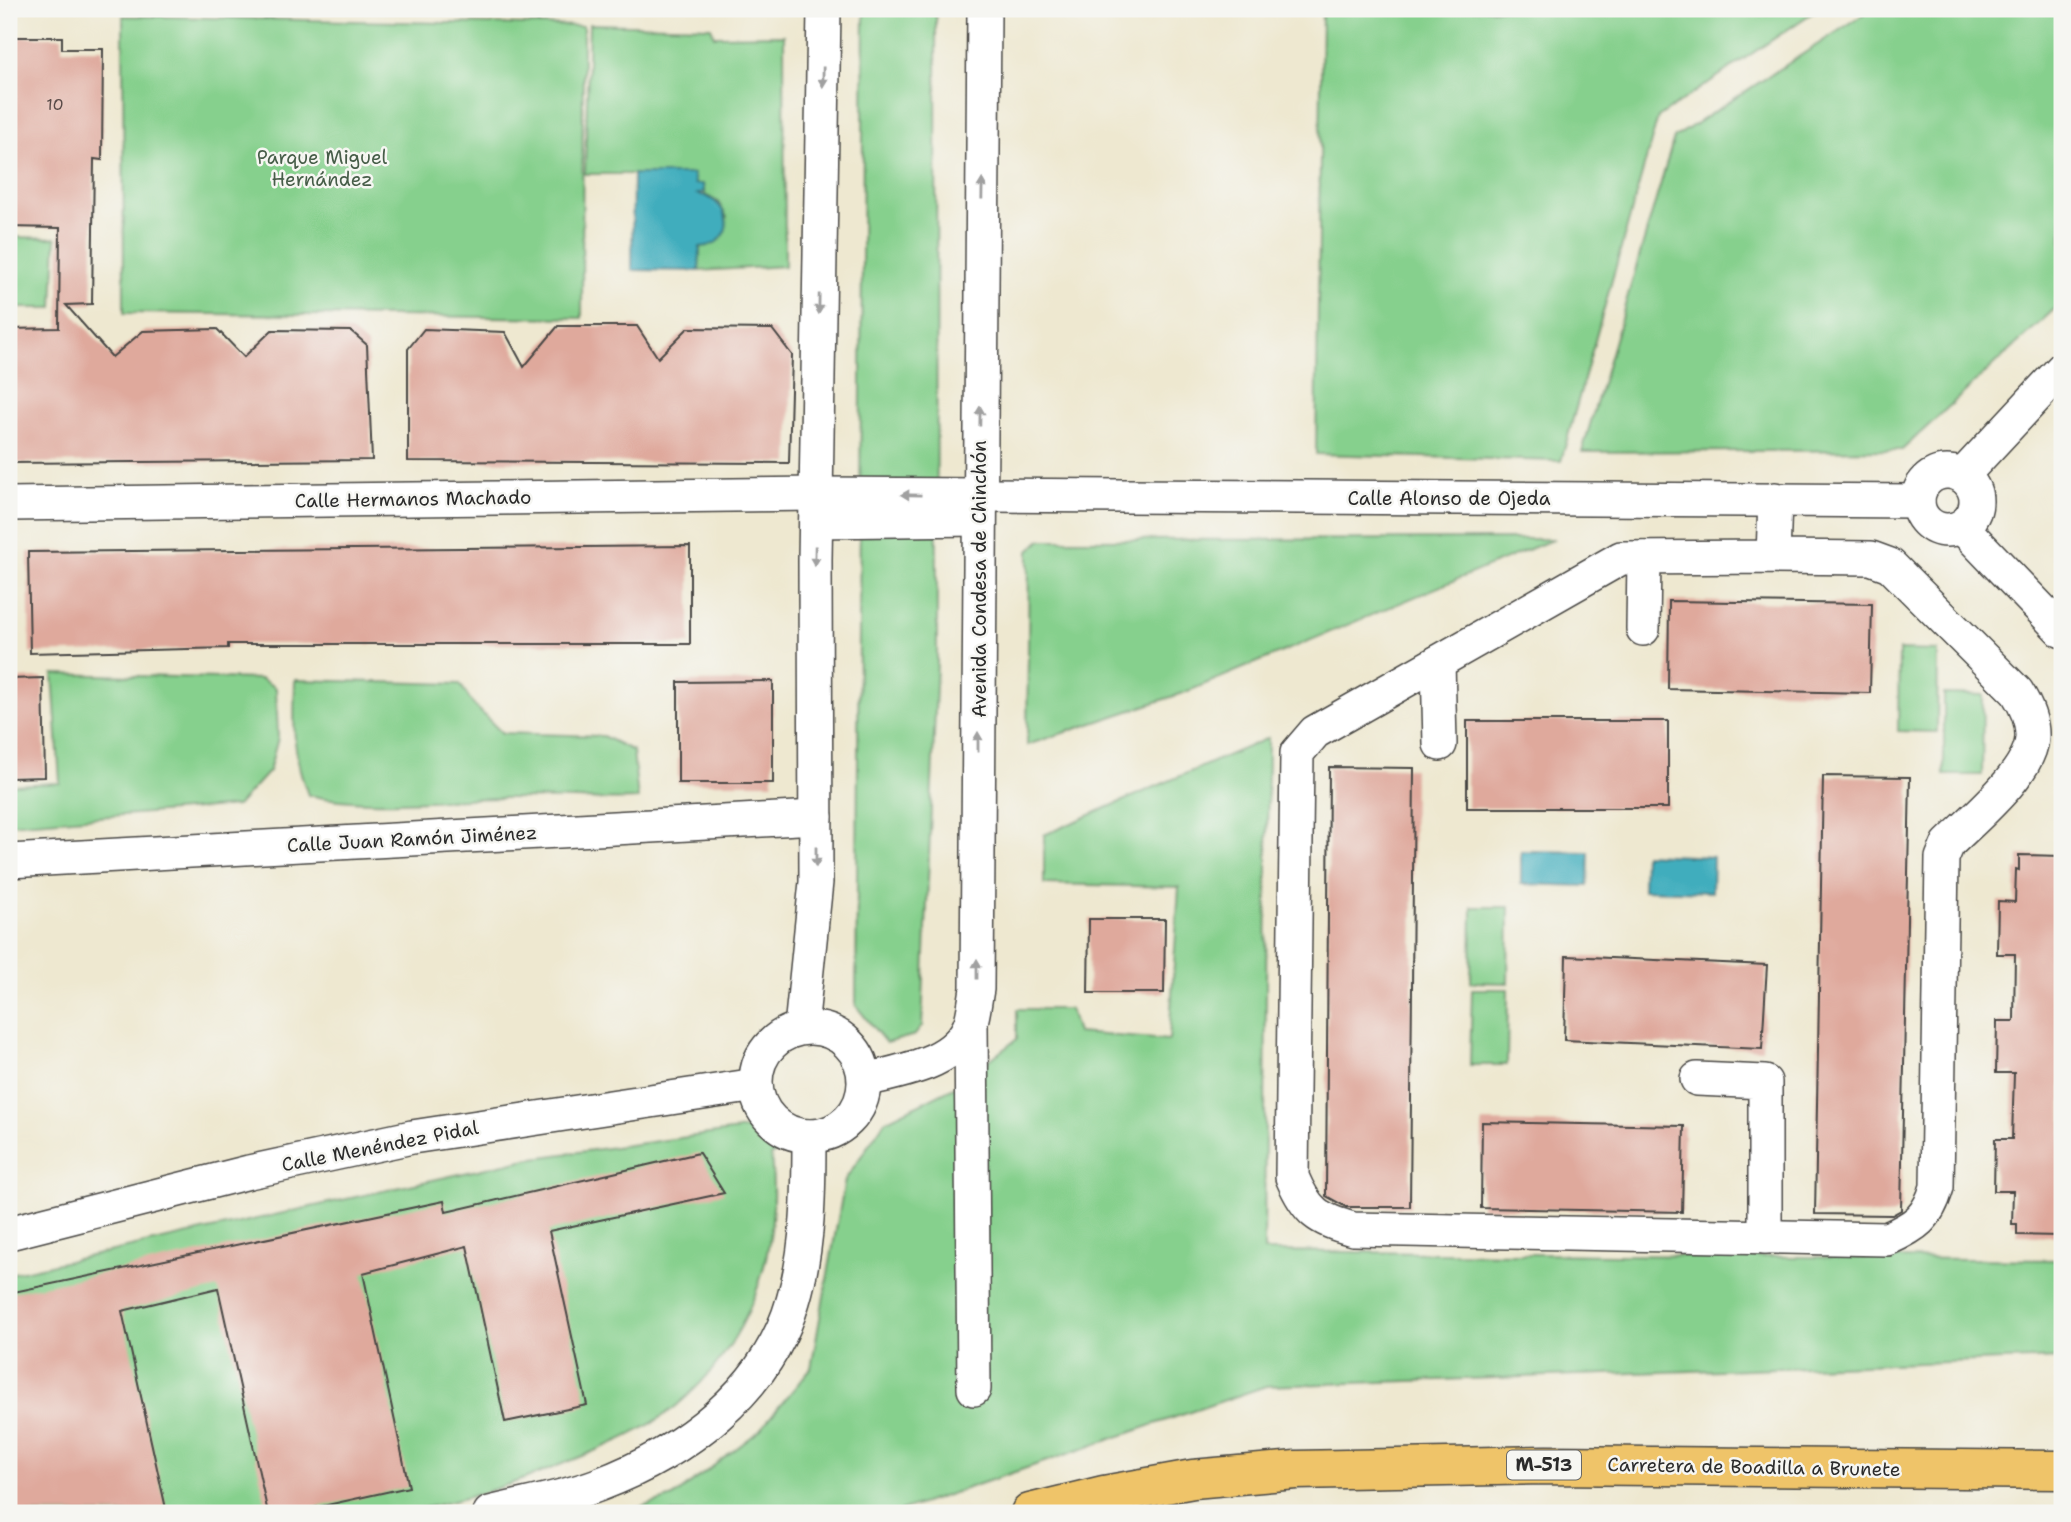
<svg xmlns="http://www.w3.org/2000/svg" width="2071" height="1522" font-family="'Shantell Sans',sans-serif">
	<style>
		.green { fill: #86d08d; stroke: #587e5c; stroke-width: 2 }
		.water { fill: #3fadbd; stroke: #356c74; stroke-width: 2 }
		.building { fill: #dfa99c }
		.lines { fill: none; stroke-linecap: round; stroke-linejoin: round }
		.minor-casing { stroke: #484744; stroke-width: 36 }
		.major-casing { stroke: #484744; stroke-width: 41 }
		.minor { stroke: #fff; stroke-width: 33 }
		.major { stroke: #efc469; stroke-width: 38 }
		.oneway { fill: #a0a0a0 }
		.labels { text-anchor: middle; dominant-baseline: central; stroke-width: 5; stroke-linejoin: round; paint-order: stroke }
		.number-label { font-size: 16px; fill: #584a47 }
		.shield { fill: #f6f6f2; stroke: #686867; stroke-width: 2 }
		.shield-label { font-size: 18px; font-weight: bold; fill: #2b2b2b }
		.park-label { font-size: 19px; fill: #465d48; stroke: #f6f6f2 }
		.street-label { font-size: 19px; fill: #2b2b2b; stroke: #f6f6f2 }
	</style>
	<rect width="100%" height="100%" fill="#f6f6f2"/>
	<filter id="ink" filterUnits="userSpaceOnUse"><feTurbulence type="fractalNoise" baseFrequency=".0143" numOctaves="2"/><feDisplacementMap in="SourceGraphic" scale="14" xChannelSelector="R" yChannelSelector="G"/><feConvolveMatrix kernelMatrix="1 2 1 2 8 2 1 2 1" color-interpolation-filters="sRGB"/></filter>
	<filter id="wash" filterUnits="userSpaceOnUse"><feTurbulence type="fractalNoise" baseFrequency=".00686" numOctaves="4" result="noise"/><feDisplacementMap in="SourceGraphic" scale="28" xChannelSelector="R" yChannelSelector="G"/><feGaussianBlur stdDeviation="1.57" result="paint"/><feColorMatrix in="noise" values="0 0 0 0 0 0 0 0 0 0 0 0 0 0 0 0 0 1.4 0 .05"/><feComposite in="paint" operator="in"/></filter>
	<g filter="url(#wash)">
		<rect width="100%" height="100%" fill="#eee8d0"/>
		<g class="green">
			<path d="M 864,9 L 936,9 L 937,662 L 922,1026 L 915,1035 L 886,1043 L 856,1006 Z"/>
			<path d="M 1322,9 L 1818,9 L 1658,117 L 1561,461 L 1316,454 Z"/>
			<path d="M 1872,9 L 2062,9 L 2062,302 L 1902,450 L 1582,452 L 1674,138 Z"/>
			<path d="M 123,16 L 583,26 L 582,318 L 124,313 Z"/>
			<path d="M 589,24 L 711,27 L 714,36 L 784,35 L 785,266 L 699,271 L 700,247 L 720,238 L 727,217 L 718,202 L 705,195 L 703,185 L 694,185 L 693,174 L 585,174 Z"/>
			<path d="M 9,237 L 56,238 L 53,308 L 9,308 Z"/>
			<path d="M 1554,539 L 1186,692 L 1027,745 L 1029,551 L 1041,540 Z"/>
			<path d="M 1899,650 L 1938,651 L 1937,732 L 1898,731 Z"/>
			<path d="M 53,674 L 261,679 L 276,688 L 278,738 L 269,771 L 237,806 L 9,824 L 9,785 L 60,783 Z"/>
			<path d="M 295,680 L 460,684 L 473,704 L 502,733 L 603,736 L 633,751 L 638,799 C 595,801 553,798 510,798 C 441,797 377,810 308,795 C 291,750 294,726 295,680 Z"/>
			<path d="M 1944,694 L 1983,695 L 1982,775 L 1944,775 Z"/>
			<path d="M 1268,738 L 1264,1251 L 2062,1260 L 2062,1358 L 1266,1386 L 895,1513 L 623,1513 L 673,1497 L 759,1431 L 811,1368 L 845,1180 L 885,1121 L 954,1087 L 1017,1039 L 1017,1009 L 1070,1009 L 1077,1033 L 1169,1040 L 1179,887 L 1044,884 L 1044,835 Z"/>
			<path d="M 1472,907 L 1509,907 L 1508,983 L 1471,982 Z"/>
			<path d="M 1472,989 L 1508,989 L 1507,1065 L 1470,1065 Z"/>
			<path d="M 753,1128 L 768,1133 L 783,1148 L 771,1156 C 782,1252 750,1345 675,1407 C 643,1433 600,1449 562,1464 C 510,1486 456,1503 400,1513 C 364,1519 316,1513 279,1513 C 189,1513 99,1513 9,1513 L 9,1274 L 527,1159 Z"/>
		</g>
		<g class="water">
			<path d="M 633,174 L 693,174 L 695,184 L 703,184 L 704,192 L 698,194 C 734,201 737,245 700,247 L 699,271 L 632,270 Z"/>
			<path d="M 1521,851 L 1589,852 L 1588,886 L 1521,884 Z"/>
			<path d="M 1644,854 L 1713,857 L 1712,892 L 1643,890 Z"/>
		</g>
		<g id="blocks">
			<g class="building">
				<path d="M 9,37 L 62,37 L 62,49 L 103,49 L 102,160 L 94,159 L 92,304 L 66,305 L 112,357 L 143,331 L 217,329 L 244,357 L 272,330 L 351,331 L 367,345 L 372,460 L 9,463 L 9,329 L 59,328 L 60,228 L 9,227 Z"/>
				<path d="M 558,326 L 637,326 L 658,358 L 688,328 L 772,329 L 792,355 L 789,463 L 408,461 L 408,349 L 424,329 L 505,332 L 524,367 Z"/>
				<path d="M 690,546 L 690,644 L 228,644 L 228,648 L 30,653 L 28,552 Z"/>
				<path d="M 1669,601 L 1872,604 L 1870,693 L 1668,689 Z"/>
				<path d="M 43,678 L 45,777 L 9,778 L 9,679 Z"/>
				<path d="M 773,681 L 773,783 L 678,783 L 678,682 Z"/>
				<rect x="1467" y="721" width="201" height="87"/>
				<path d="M 1329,767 L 1414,768 L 1410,1207 L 1346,1207 L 1326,1196 Z"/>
				<path d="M 1823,776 L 1910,777 L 1901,1210 L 1892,1215 L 1815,1214 Z"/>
				<path d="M 2019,855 L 2062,856 L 2062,1226 L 2059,1226 L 2059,1236 L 2017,1235 L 2017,1224 L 2012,1224 L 2013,1191 L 1994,1191 L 1995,1139 L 2012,1139 L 2014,1073 L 1996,1073 L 1997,1021 L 2014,1021 L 2015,954 L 1997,954 L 1998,901 L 2015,902 L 2016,869 L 2019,870 Z"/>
				<path d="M 1089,919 L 1165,919 L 1164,993 L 1088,993 Z"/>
				<path d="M 1566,956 L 1767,965 L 1762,1049 L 1564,1040 Z"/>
				<path d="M 1482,1122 L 1684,1126 L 1682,1212 L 1481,1208 Z"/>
				<path d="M 699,1153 L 724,1193 L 549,1231 L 587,1405 L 505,1422 L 467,1246 L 363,1273 L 409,1487 L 291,1513 L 268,1513 L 218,1288 L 122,1311 L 167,1513 L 9,1513 L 9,1293 L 444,1201 L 446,1212 Z"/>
			</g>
		</g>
	</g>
	<g filter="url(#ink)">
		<use href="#blocks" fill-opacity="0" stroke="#484744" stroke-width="2"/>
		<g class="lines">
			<defs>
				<g id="minor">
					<circle cx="1947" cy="501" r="29"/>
					<path d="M 1962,476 L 2062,369"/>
					<path d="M 9,504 L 817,494 L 1918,501"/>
					<path d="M 816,521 L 979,519"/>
					<path d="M 1962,527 L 2062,631"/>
					<path d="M 1773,557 L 1871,558 L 1890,565 L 2017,692 C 2026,706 2033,721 2032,738 C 2030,773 1973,819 1948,844 L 1942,858 L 1937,1187 C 1928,1218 1916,1226 1887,1239 L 1353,1229 C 1317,1219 1307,1212 1292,1177 L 1297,753 L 1315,732 L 1621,558 L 1773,557 L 1775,499"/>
					<path d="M 1643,629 L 1644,558"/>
					<path d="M 1438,662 L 1440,744"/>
					<path d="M 9,861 L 816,817"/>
					<path d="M 971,1024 L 974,1389"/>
					<circle cx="810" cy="1082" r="54"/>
					<path d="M 801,1028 L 816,882 L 815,560 L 824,9"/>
					<path d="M 1697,1079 L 1765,1082 L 1765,1237"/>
					<path d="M 865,1080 C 901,1071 958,1063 971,1022 C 974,1011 975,1000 977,989 L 984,9"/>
					<path d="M 9,1233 L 249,1172 L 412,1137 L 756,1085"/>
					<path d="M 490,1513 C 525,1504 564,1498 598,1485 C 683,1453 767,1392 793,1301 C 809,1248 809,1191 809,1136"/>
				</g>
				<path id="major" d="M 1030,1513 L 1104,1495 L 1193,1479 L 1296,1470 L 1546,1465 L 2062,1470"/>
			</defs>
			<use href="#minor" class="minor-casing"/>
			<use href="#major" class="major-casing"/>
			<use href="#minor" class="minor"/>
			<use href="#major" class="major"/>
		</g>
		<defs><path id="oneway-solid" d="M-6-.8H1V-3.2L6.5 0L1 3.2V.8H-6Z" transform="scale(1.75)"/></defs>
		<g class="oneway">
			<use href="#oneway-solid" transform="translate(823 77) rotate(91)"/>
			<use href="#oneway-solid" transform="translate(982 189) rotate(-89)"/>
			<use href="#oneway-solid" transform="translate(819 304) rotate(91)"/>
			<use href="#oneway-solid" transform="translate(980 416) rotate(-89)"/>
			<use href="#oneway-solid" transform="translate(911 495) rotate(-179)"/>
			<use href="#oneway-solid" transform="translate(815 556) rotate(91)"/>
			<use href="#oneway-solid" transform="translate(978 742) rotate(-90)"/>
			<use href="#oneway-solid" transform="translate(816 857) rotate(90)"/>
			<use href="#oneway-solid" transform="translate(977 969) rotate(-90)"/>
		</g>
	</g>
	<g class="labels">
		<g class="number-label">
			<text x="55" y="104">10</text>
		</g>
		<rect class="shield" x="1507" y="1450.5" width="74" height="29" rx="5"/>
		<g class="shield-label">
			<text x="1544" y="1465">M-513</text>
		</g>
		<g class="park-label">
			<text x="322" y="157">Parque Miguel<tspan x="322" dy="22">Hernández</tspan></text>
		</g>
		<g class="street-label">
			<text x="1449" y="498">Calle Alonso de Ojeda</text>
			<text transform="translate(413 499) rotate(-1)">Calle Hermanos Machado</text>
			<text transform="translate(979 579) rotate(-90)">Avenida Condesa de Chinchón</text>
			<text transform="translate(412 839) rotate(-3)">Calle Juan Ramón Jiménez</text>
			<text transform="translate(380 1146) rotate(-11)">Calle Menéndez Pidal</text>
			<text transform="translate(1754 1467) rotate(1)">Carretera de Boadilla a Brunete</text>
		</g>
	</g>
	<rect width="2071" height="1522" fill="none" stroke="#f6f6f2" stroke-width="35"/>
</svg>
